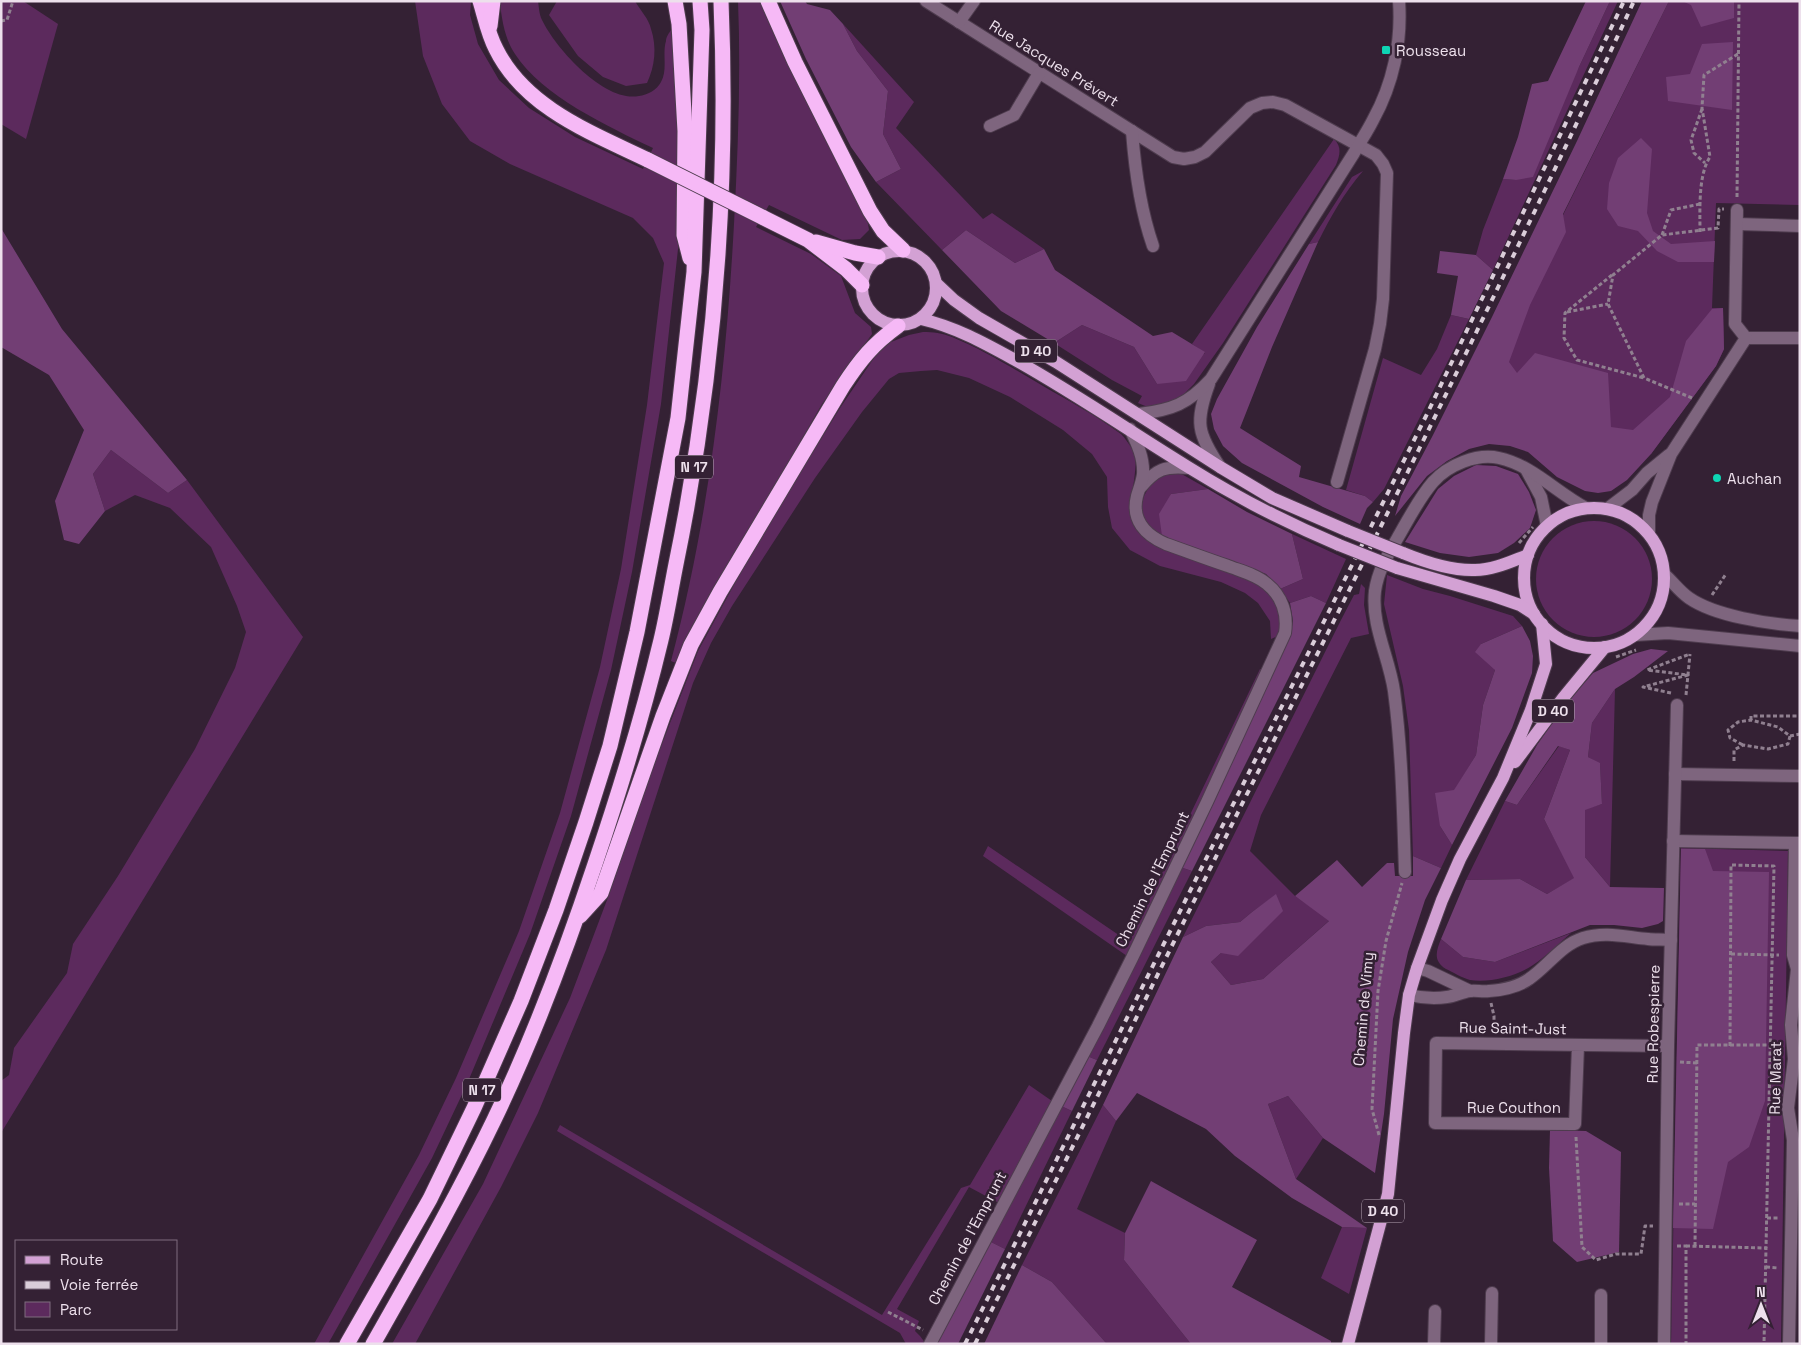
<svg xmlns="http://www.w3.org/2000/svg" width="1801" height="1345" font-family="'Space Grotesk',sans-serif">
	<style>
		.green { fill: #5c2a5d }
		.forest { fill: #723e74 }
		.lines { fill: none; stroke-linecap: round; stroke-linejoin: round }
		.minor-casing { stroke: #4e3c4e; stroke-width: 14 }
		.major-casing { stroke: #4e3c4e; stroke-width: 14 }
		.highway-casing { stroke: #4e3c4e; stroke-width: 17 }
		.path { stroke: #908090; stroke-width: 3; stroke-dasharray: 4 2.5; stroke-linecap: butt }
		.minor { stroke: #7e657e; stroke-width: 12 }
		.major { stroke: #d3a1d4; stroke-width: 12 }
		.highway { stroke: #f6b9f6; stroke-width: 15 }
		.rail { stroke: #dacdd9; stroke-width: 4; stroke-dasharray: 6 6; stroke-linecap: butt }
		.major-bridge-casing { stroke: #4e3c4e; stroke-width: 14; stroke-linecap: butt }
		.highway-bridge-casing { stroke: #4e3c4e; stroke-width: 17; stroke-linecap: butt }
		.major-bridge { stroke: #d3a1d4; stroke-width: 12 }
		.highway-bridge { stroke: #f6b9f6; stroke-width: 15 }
		.poi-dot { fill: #0ed5b4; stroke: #342134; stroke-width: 2 }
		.labels { text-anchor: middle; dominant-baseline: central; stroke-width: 5; stroke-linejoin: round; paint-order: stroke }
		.shield { fill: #342134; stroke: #b6a7b5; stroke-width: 1 }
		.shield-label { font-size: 14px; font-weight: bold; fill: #ede0ec }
		.poi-label { font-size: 15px; fill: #ede0ec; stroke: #342134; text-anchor: start }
		.street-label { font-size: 15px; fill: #ede0ec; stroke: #342134 }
	</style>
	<rect width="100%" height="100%" fill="#342134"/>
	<g class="green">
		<path d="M 1,1 L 23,1 L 58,24 L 26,139 L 1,124 Z"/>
		<path d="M 415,1 L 471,1 L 470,15 L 478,44 L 499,80 L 529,108 L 575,137 L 643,169 L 653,148 C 609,127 542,96 515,54 C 505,39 502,21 500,3 L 501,1 L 538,1 C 539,7 539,14 542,20 C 556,49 605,103 639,96 C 647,95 657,90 661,82 C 668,69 662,54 666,41 C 666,37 669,33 671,30 L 674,64 L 679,145 L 679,240 L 661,404 L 632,572 L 611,670 L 571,816 L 530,934 L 467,1084 L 432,1158 L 328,1344 L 314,1344 L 419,1155 L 456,1078 L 519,931 L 560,813 L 600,667 L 621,569 L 647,405 L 664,263 L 653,238 L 633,218 L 510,164 L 470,141 L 442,104 L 423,56 Z"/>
		<path d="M 557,1 L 635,1 C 640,10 649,19 651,29 C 657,47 655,66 647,83 L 626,86 L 603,77 L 578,56 L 549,15 Z"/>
		<path d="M 738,1 L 764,1 C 788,55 811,108 837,161 C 845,179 868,212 869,230 L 860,239 L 842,240 L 769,205 L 756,227 L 811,254 L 841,276 L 855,313 L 871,327 L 872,334 L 822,404 L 718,586 L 678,664 L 671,661 C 709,518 726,371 734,224 C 738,150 741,75 738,1 Z"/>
		<path d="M 1610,1 L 1618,1 L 1493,270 L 1476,255 L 1483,230 L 1503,179 L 1516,180 L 1579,67 Z"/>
		<path d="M 1669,1 L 1800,1 L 1800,205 L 1716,203 L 1712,308 L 1723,308 L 1724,349 L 1716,366 L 1651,454 L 1467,409 Z"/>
		<path d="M 843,24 L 914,102 L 896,128 L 983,219 L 992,213 L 1044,249 L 1015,263 L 966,230 L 942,250 L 876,182 L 901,169 L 883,134 L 888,91 L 857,51 Z"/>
		<path d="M 1334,139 C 1342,147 1340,155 1336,165 L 1223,343 L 1194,384 L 1178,400 L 1150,408 L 1138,403 L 1142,396 L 1112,380 L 1054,343 L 1082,325 L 1134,347 L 1157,384 L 1205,353 L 1192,344 Z"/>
		<path d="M 1363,171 C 1344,193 1331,216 1318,242 L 1309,244 L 1352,177 Z"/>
		<path d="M 1451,315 L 1469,319 L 1384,489 L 1373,502 L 1365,496 L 1346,490 L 1383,358 L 1421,375 L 1437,349 Z"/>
		<path d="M 923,332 C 933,332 942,333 952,337 C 984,350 1014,369 1043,386 C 1069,401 1097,416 1121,434 C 1125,438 1129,444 1132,449 C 1136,456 1136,464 1135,472 C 1132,506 1119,522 1154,545 L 1256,582 L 1270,595 L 1278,608 L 1282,623 L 1280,635 L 1271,639 L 1270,621 L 1258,603 L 1245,593 L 1221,582 L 1160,566 L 1130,550 L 1112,528 L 1108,507 L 1107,477 L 1092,454 L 1063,430 L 1010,397 L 969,378 L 937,370 L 921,371 L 899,373 L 889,379 L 862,412 L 815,478 L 732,606 L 711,643 L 693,683 L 606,950 L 538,1113 L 501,1187 L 415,1344 L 392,1344 L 483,1184 L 570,998 L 607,900 L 651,772 L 698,651 L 755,546 L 840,408 L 878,352 L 891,342 L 909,335 Z"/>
		<path d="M 111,450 L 168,493 L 187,480 L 303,637 L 1,1133 L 1,1081 L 9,1075 L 14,1048 L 67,973 L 73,944 L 118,876 L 195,749 L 235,668 L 246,632 L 237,606 L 211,547 L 170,508 L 135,495 L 105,511 L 93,474 Z"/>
		<path d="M 1178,472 L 1208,489 L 1171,494 L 1162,536 L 1146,526 L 1141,508 L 1144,496 L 1150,485 L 1159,476 Z"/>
		<circle cx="1594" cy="579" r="58"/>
		<path d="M 1292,534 L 1346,559 L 1326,603 L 1311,596 L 1290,603 L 1280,589 L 1303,579 Z"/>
		<path d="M 1387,575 L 1423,589 L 1450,596 L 1513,616 L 1522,626 L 1481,644 L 1495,670 L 1483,705 L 1476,755 L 1454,791 L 1440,826 L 1452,845 L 1441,868 L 1413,856 L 1409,730 L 1403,686 L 1384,604 Z"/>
		<path d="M 1361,584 L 1365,588 L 1364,605 L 1369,634 L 1351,638 L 1261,815 L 1250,851 L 1295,896 L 1330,920 L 1263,979 L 1231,985 L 1211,962 L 1221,953 L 1276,895 L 1252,912 L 1240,922 L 1206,926 L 1183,937 L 1341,620 L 1354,595 L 1359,594 Z"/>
		<path d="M 1260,669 L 1265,671 L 1127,956 L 983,856 L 988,846 L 1129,942 Z"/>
		<path d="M 1615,689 L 1610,887 L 1585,857 L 1585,809 L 1602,804 L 1600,764 L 1588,757 L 1592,723 Z"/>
		<path d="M 1559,746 L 1570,750 L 1544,819 L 1575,878 L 1547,894 L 1520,879 L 1466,880 L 1505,801 L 1517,805 Z"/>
		<path d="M 1681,848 L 1788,851 L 1781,1344 L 1671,1344 Z"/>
		<path d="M 1180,867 L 1192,871 L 1097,1060 L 1087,1056 Z"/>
		<path d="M 1571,933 C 1559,943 1547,956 1533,965 C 1517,976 1490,983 1470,980 C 1462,978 1453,972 1446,969 C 1433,961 1436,951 1441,939 L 1463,957 L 1495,962 Z"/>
		<path d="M 1029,1085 L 1052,1101 L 999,1203 L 969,1187 L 897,1309 L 919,1321 L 915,1331 L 920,1336 L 926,1344 L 906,1344 L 900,1333 L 557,1131 L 560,1125 L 882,1315 L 961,1188 L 970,1185 Z"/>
		<path d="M 1288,1096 L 1323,1138 L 1296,1179 L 1268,1104 Z"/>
		<path d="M 1059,1105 L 1072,1111 L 1005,1249 L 989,1241 Z"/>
		<path d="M 1103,1105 L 1116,1121 L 1077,1209 L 1125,1233 L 1124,1260 L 1191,1344 L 1107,1344 L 1052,1282 L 1022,1265 Z"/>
		<path d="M 1342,1227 L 1367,1228 L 1349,1294 L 1321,1278 Z"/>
	</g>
	<g class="forest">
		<path d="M 780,1 L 805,1 L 807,4 L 830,10 L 843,24 L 857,51 L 888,91 L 883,134 L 901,169 L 876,182 L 851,147 L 806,59 Z"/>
		<path d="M 1586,1 L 1610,1 L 1579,67 L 1533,177 L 1516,180 L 1503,179 L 1518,137 L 1532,84 L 1548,81 Z"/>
		<path d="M 1642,1 L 1669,1 L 1563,214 L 1566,232 L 1530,305 L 1509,362 L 1517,373 L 1535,353 L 1608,373 L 1611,427 L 1633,430 L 1670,397 L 1686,341 L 1712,309 L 1723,308 L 1724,349 L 1716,366 L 1651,454 L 1627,480 L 1611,491 L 1598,493 L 1585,491 L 1557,477 L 1528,452 L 1510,446 L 1489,444 L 1469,449 L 1447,461 L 1427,476 L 1395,516 L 1401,496 L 1433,435 L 1492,317 L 1577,141 Z"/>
		<path d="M 1682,1 L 1734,1 L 1734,18 L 1701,27 L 1691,5 Z"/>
		<path d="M 1733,42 L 1732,110 L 1668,101 L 1666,77 L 1690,74 L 1702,44 Z"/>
		<path d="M 1641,138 L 1652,149 L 1647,213 L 1653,231 L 1671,244 L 1715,241 L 1714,262 L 1678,262 L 1657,251 L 1638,231 L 1618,226 L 1607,209 L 1609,183 L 1618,158 Z"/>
		<path d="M 1,228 L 62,329 L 187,480 L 168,493 L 111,450 L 93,474 L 105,511 L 79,544 L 64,540 L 55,501 L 84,430 L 49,375 L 1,347 Z"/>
		<path d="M 966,230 L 1015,263 L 1044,249 L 1055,270 L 1153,336 L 1172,332 L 1205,352 L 1186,381 L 1157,384 L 1134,347 L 1082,325 L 1054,343 L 1001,311 L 942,250 Z"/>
		<path d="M 1318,242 L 1272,347 L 1240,428 L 1301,466 L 1299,477 L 1365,496 L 1373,502 L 1367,508 L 1360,524 L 1323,507 L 1242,463 L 1223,446 L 1214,429 L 1211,414 L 1217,399 L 1257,327 L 1309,244 Z"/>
		<path d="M 1440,251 L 1476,255 L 1493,270 L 1469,319 L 1451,315 L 1458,276 L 1437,273 Z"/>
		<path d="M 1476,465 L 1496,466 L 1518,474 L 1529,492 L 1536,510 L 1530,528 L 1514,543 L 1498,553 L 1469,557 L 1440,553 L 1405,542 L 1438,489 L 1454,476 Z"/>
		<path d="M 1208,489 L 1247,512 L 1292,534 L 1303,579 L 1280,589 L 1266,574 L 1162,536 L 1159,514 L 1171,494 Z"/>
		<path d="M 1311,596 L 1326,603 L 1192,871 L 1180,867 L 1291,632 L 1293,621 L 1290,603 Z"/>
		<path d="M 1522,626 L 1530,641 L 1533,656 L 1532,673 L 1512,728 L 1452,845 L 1440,826 L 1435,793 L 1454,790 L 1476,755 L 1483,705 L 1495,670 L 1475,652 L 1481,644 Z"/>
		<path d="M 1651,649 L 1668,651 L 1634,677 L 1615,689 L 1592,723 L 1588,757 L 1600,763 L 1602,804 L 1585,810 L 1585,857 L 1610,887 L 1664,888 L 1663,921 L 1658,924 L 1642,928 L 1614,925 L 1590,925 L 1495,962 L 1463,957 L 1441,939 L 1466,880 L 1520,879 L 1547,894 L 1574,878 L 1544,819 L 1570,750 L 1558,746 L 1517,805 L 1505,801 L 1537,745 L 1565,705 L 1593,673 L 1633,654 Z"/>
		<path d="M 1681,849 L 1705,849 L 1713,871 L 1769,872 L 1765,1101 L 1749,1147 L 1728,1162 L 1713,1229 L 1673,1228 Z"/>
		<path d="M 1413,856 L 1441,868 L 1425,900 L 1408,952 L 1393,1019 L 1384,1114 L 1375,1173 L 1323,1138 L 1288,1096 L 1268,1104 L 1296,1179 L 1367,1228 L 1342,1227 L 1292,1198 L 1235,1156 L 1206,1129 L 1137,1093 L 1116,1121 L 1103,1105 L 1183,937 L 1206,926 L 1240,922 L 1252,912 L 1276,894 L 1283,911 L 1238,956 L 1221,953 L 1211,962 L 1231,985 L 1263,979 L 1329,921 L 1295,896 L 1337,860 L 1362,887 L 1387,863 L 1394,863 L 1395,876 L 1413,876 Z"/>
		<path d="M 1087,1056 L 1097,1060 L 1072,1111 L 1059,1105 Z"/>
		<path d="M 1550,1130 L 1586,1131 L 1621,1152 L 1619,1252 L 1577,1262 L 1553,1241 L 1549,1168 Z"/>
		<path d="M 1151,1181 L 1257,1240 L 1232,1287 L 1331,1341 L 1331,1344 L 1191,1344 L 1124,1260 L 1125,1233 Z"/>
		<path d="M 989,1241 L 1005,1249 L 958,1344 L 934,1344 Z"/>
		<path d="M 1022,1265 L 1052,1282 L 1107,1344 L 984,1344 Z"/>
	</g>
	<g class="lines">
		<defs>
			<g id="minor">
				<path d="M 926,1 L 1173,157 L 1184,159 L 1195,157 L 1205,152 L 1250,108 L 1262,103 L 1273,102 L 1285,105 L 1376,155 L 1383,164 L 1387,173 L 1383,299 L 1380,324 L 1375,349 L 1337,482"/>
				<path d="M 959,22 L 974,1"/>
				<path d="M 990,126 L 1014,115 L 1039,73"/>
				<path d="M 1132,131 C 1135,171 1140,209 1153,246"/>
				<path d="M 1737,224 L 1800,226"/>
				<path d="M 1746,338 L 1800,338"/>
				<path d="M 1209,384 C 1195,422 1197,433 1220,467"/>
				<path d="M 1139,414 C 1172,410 1188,404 1211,379 L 1354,153 C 1360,142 1367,132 1373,120 C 1393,84 1402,42 1399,1"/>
				<path d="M 1527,471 L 1541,497 L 1547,526"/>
				<path d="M 1141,487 C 1156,469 1165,466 1188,468"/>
				<path d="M 1607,509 L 1632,490 L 1647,473 L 1669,455"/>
				<path d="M 1649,534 L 1649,515 L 1652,502 L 1671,454 L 1746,338 L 1735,324 L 1737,210"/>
				<path d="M 1664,574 C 1673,582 1679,591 1689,598 C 1715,616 1768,624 1800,626"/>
				<path d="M 1635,635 L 1668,633 L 1800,646"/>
				<path d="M 1675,774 L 1800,776"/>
				<path d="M 1673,841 L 1800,843"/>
				<path d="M 1405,872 C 1403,812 1402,751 1394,691 C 1389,657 1371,625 1375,591 C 1378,571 1387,556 1397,539 C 1408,520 1419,498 1433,482 C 1448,465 1477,453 1499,458 C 1532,465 1557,493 1586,508"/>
				<path d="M 1417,968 L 1428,971 L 1470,991"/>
				<path d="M 1409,995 C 1422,998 1434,999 1447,997 C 1455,996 1462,992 1470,991 C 1476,990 1482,992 1489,991 C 1502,990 1518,987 1529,979 C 1548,966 1561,945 1583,938 C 1605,931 1626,937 1648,939 C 1655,940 1663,939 1671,940"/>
				<path d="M 1578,1046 L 1575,1124 L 1435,1123 L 1436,1043 L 1668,1046"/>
				<path d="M 930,1344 L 1098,1026 L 1132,958 L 1207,802 L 1285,633 C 1288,614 1282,596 1267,584 C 1257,575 1241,571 1228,566 C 1207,559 1186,551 1166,544 C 1145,535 1131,520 1137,496 C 1139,489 1142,482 1143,474 C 1144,458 1137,443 1130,429"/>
				<path d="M 1434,1344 L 1435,1311"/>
				<path d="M 1491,1344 L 1492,1293"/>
				<path d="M 1601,1344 L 1601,1295"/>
				<path d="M 1664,1344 L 1668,1046 L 1677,705"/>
				<path d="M 1789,1344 L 1793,1140 L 1788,1108 L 1794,1059 L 1791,1025 L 1797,969 L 1793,955 L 1795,843"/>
			</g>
			<g id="major">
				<circle cx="899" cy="288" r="37"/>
				<path d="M 937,284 L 954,300 L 979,318 L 1056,362 L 1220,467 L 1272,498 L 1348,531"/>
				<path d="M 921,319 C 956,327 986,344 1017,361 C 1076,394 1131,432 1188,467 C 1236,497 1287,523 1339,545"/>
				<circle cx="1594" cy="578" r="70"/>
				<path d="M 1403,553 C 1425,562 1451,571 1475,570 C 1494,570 1512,561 1528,555"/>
				<path d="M 1397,568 L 1494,596 L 1520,605 L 1534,614"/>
				<path d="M 1515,762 L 1563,698 L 1605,647"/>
				<path d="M 1348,1344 L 1388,1194 L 1404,1033 L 1409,995 L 1417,968 L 1442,900 L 1460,859 L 1503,778 L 1531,710 L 1546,664 L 1542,624"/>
			</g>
			<g id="highway">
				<path d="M 480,1 C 485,17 488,34 496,49 C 525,108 592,133 648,160"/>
				<path d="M 675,1 L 679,24 L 685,131 L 684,235 L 690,258"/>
				<path d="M 768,1 L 795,62 L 870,211 L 883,231 L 903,250"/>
				<path d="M 490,26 L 493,1"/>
				<path d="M 762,217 L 808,240 L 846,269 L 862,285"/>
				<path d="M 816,242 L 855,253 L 878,257"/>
				<path d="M 580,916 L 601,893 L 663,716 L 691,645 L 720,592 L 843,386 C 860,360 873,344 898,326"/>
				<path d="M 347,1344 L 430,1199 L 474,1108 L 521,1001 L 556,910 L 586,822 L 610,746 L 637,632 L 678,418 L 694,272 L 702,30 L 700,1"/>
				<path d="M 373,1344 C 415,1270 457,1197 494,1120 C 534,1037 566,951 595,864 C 620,790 643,715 661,640 C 667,615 671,589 676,564 C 714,379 729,190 721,1"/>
			</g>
		</defs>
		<use href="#minor" class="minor-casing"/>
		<use href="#major" class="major-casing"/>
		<use href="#highway" class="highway-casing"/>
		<g class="path">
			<path d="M 1,21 L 7,20 L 13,1"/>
			<path d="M 1702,109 L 1691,140 L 1694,153 L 1705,163"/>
			<path d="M 1737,197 L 1739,1"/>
			<path d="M 1700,232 C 1700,210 1698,175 1710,157 L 1702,108 L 1704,75 L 1738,54"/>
			<path d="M 1662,235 L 1671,210 L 1700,204"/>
			<path d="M 1612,275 L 1565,313 L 1564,338 L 1577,360 L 1644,378"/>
			<path d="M 1567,312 L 1608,304"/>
			<path d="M 1692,398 L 1644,378 L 1608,304 L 1613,275 L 1662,235 L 1718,228 L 1719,209 L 1724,209"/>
			<path d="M 1519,543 L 1533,527"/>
			<path d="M 1712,595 L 1726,574"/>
			<path d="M 1616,657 L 1636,650"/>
			<path d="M 1671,693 L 1643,687 L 1688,675 L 1647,670 L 1690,654"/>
			<path d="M 1686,695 L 1690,654"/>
			<path d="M 1751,720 L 1751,716 L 1800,716"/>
			<path d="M 1790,736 L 1800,734"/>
			<path d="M 1734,761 L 1734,750 L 1743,745 L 1768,749 L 1788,744 L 1790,736 L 1778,727 L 1751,720 L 1738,722 L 1728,730 L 1730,738 L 1743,745"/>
			<path d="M 1731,954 L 1779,955"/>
			<path d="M 1491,1003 L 1494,1016 L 1494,1031"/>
			<path d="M 1730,1046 L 1731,865 L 1774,866 L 1766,1248"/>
			<path d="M 1680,1062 L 1697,1063"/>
			<path d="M 1379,1135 L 1372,1109 L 1378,991 L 1386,941 L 1402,883"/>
			<path d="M 1576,1137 L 1582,1247 L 1596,1260 L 1616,1254 L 1641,1254 L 1645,1226 L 1653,1226"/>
			<path d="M 1679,1204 L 1695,1204"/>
			<path d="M 1767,1218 L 1780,1218"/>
			<path d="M 1677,1246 L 1686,1246 L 1686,1344"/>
			<path d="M 1686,1246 L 1766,1248 L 1764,1344"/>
			<path d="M 1695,1246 L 1697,1045 L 1781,1045"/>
			<path d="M 1766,1267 L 1778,1268"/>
			<path d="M 888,1312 L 923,1330"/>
		</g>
		<use href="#minor" class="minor"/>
		<use href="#major" class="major"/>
		<use href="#highway" class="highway"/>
		<g class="rail">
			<path d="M 965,1344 L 1428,412 L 1624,1"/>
			<path d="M 975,1344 C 1065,1162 1155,980 1245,798 C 1378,534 1509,270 1634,1"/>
		</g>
		<defs>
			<g id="major-bridge">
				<path d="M 1348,531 L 1403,553"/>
				<path d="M 1339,545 L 1397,568"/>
			</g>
			<path id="highway-bridge" d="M 648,160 L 762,217"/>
		</defs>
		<use href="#major-bridge" class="major-bridge-casing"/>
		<use href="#highway-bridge" class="highway-bridge-casing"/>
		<use href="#major-bridge" class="major-bridge"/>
		<use href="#highway-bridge" class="highway-bridge"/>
	</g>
	<g class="poi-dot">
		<rect x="1381" y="45" width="10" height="10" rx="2.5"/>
		<circle cx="1717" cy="478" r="5"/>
	</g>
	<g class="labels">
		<g class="shield">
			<rect x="1015" y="339.5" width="42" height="23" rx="4"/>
			<rect x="675" y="455.5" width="38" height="23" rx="4"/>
			<rect x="1532" y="699.5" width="42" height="23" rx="4"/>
			<rect x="463" y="1078.5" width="38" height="23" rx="4"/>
			<rect x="1362" y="1199.5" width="42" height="23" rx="4"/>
		</g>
		<g class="shield-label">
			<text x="1036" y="351">D 40</text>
			<text x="694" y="467">N 17</text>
			<text x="1553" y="711">D 40</text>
			<text x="482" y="1090">N 17</text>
			<text x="1383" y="1211">D 40</text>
		</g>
		<g class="poi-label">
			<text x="1396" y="50">Rousseau</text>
			<text x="1727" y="478">Auchan</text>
		</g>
		<g class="street-label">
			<text transform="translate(1054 63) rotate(32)">Rue Jacques Prévert</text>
			<text transform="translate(1152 879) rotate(-64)">Chemin de l'Emprunt</text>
			<text transform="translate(1363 1009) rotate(-85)">Chemin de Vimy</text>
			<text transform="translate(1653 1024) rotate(-89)">Rue Robespierre</text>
			<text transform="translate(1513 1028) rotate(1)">Rue Saint-Just</text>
			<text transform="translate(1775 1078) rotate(-89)">Rue Marat</text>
			<text x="1514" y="1107">Rue Couthon</text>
			<text transform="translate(967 1238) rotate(-62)">Chemin de l'Emprunt</text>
		</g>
	</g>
	<rect width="1801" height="1345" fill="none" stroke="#ede0ec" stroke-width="5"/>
	<rect x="15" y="1240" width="162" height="90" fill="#342134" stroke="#7e6d7e"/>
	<rect x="25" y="1256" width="25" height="8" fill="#d3a1d4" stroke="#7e6d7e"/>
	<text x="60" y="1265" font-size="15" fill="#ede0ec">Route</text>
	<rect x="25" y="1281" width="25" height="8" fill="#dacdd9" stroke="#7e6d7e"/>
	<text x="60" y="1290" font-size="15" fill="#ede0ec">Voie ferrée</text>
	<rect x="25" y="1302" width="25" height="15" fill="#5c2a5d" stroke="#7e6d7e"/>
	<text x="60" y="1315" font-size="15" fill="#ede0ec">Parc</text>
	<g transform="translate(1761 1305)" stroke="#342134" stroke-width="4" paint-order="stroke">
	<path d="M0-4L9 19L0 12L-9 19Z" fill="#ede0ec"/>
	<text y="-8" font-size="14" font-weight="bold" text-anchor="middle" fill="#ede0ec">N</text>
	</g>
</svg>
